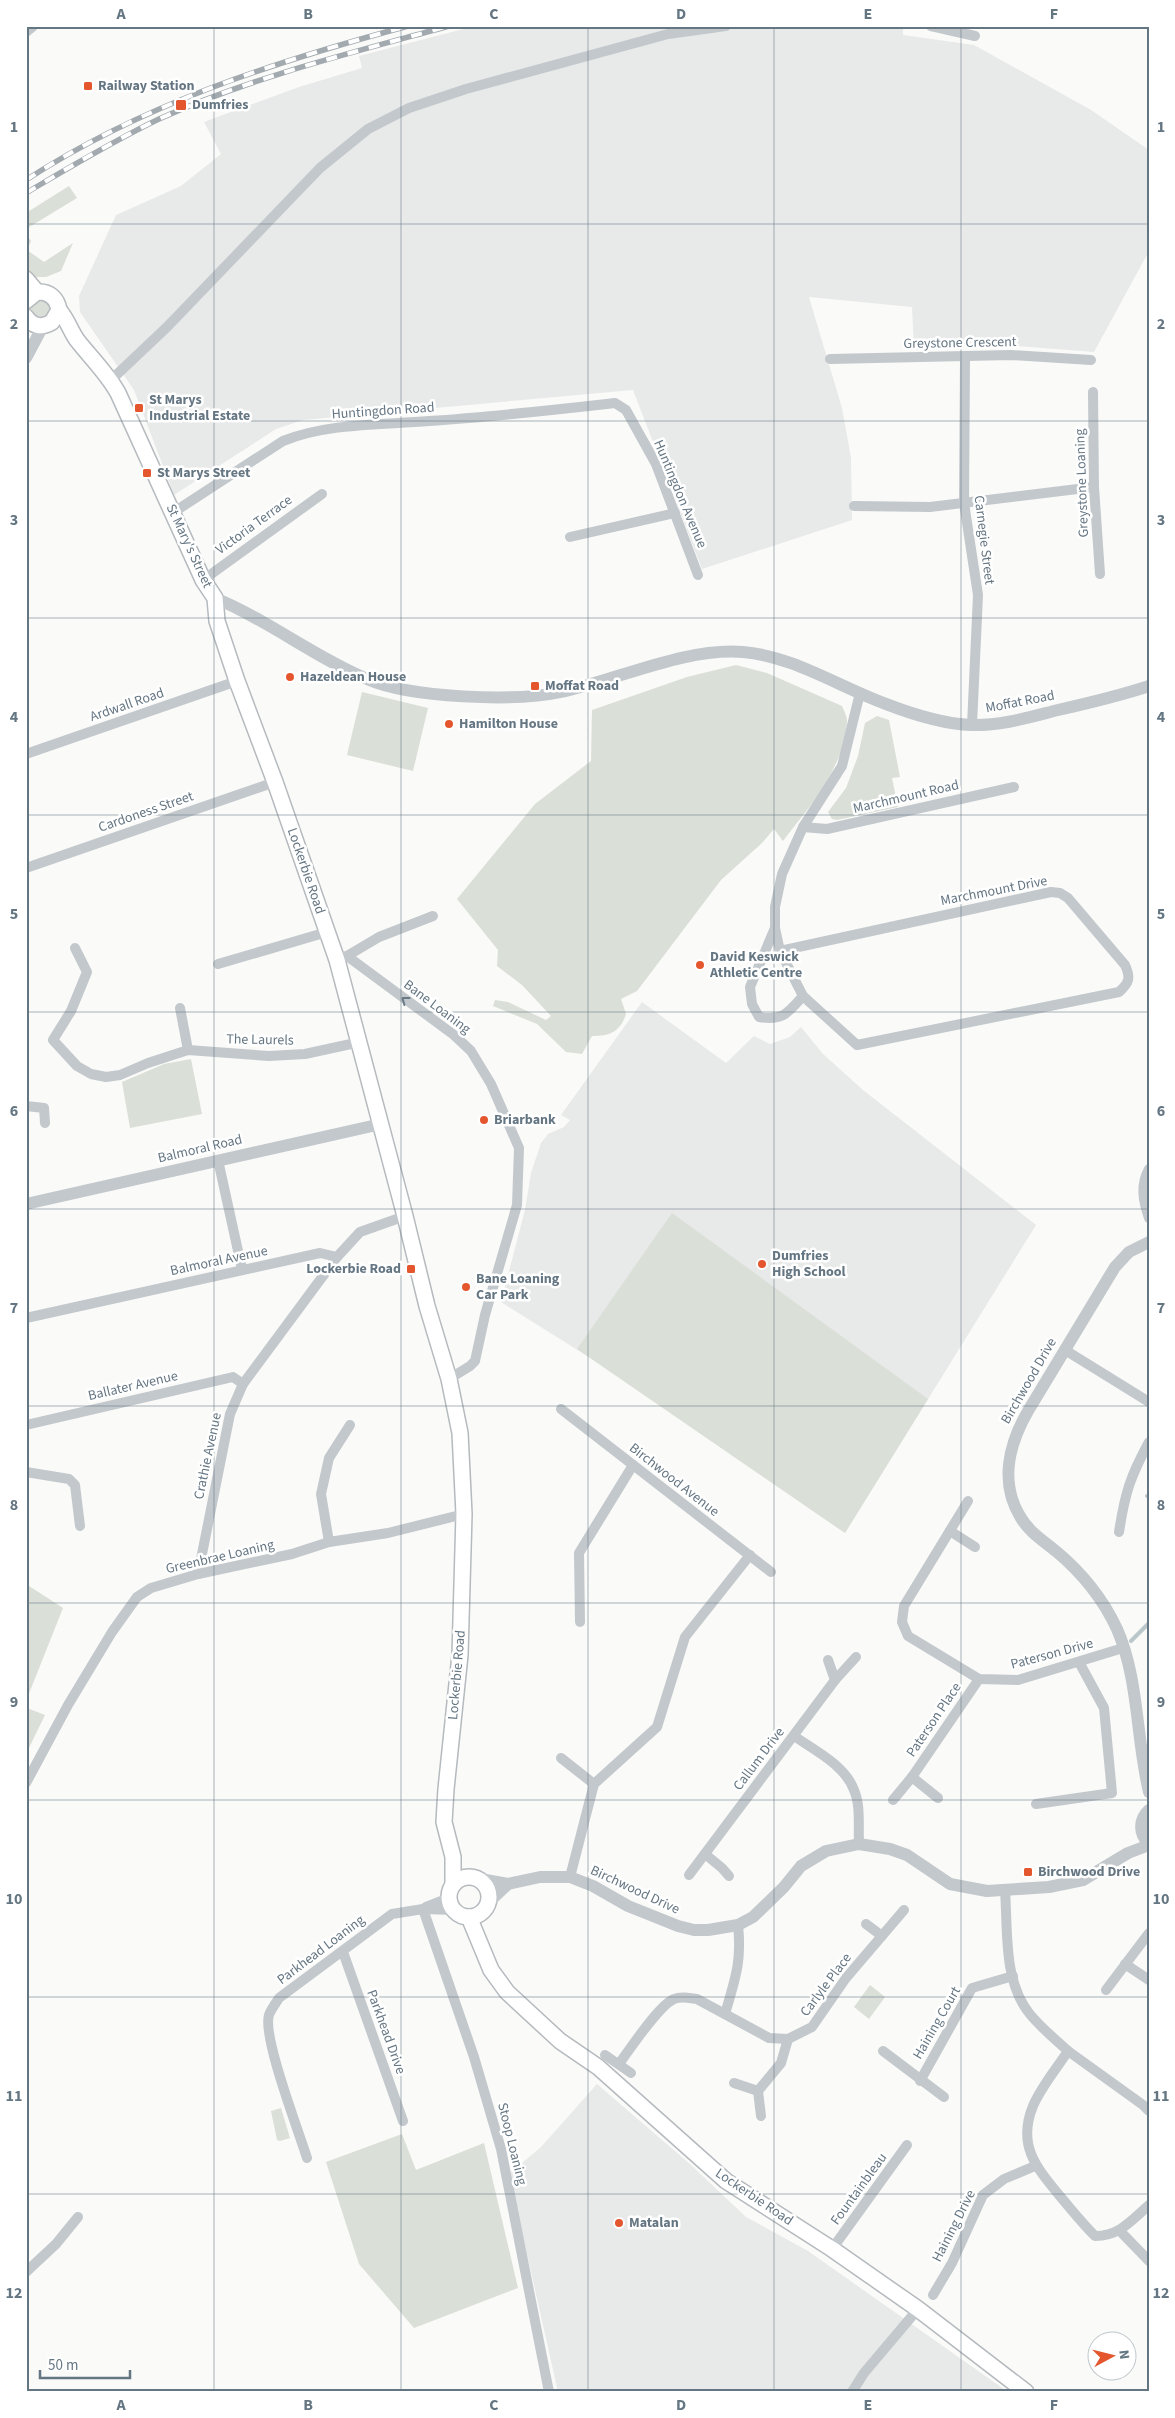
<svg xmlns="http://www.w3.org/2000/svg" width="1175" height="2418" font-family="'Source Sans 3',sans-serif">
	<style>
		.built { fill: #e8e9e9 }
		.green { fill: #dadfd7 }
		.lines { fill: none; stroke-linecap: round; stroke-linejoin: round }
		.stream { stroke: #bbc7cb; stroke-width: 4 }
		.primary-casing { stroke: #b5babe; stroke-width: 18 }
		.minor { stroke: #c3c8cc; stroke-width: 10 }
		.tertiary { stroke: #c3c8cc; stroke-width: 12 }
		.primary { stroke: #fff; stroke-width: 15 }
		.rail-casing { stroke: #a2aab0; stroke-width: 5.5 }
		.rail { stroke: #fff; stroke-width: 4; stroke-dasharray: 11; stroke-linecap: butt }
		.oneway { stroke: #6a7a87 }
		.grid { fill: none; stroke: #657683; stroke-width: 1; stroke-opacity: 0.55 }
		.poi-dot { fill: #e4572e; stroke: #fff; stroke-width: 2 }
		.labels { text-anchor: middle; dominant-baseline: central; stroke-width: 5; stroke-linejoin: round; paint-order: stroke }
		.poi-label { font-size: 14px; font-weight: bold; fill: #657683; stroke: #fff; text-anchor: start }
		.street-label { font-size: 14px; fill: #657683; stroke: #fff }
		.neatline { fill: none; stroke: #657683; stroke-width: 2 }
		.grid-label { font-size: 16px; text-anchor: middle; font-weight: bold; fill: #657683 }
	</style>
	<rect width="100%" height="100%" fill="#fafaf8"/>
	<g class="built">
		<path d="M 475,26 L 903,26 L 903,35 L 974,45 L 1091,110 L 1149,150 L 1149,251 L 1094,352 L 1004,345 L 914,350 L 912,307 L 809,297 L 842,408 L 851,458 L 852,520 L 702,569 L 633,390 L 303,420 L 276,429 L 174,495 L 134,390 L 80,312 L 79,296 L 116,215 L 181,186 L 221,154 L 204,122 L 299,87 L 362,68 L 359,56 Z"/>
		<path d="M 642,1002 L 726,1063 L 754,1036 L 770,1044 L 790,1037 L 801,1027 L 823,1054 L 863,1090 L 1036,1225 L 845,1533 L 592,1359 L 501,1302 L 525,1210 L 531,1173 L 541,1143 L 548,1134 L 564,1127 L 570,1120 L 561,1115 Z"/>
		<path d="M 597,2084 L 690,2164 L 746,2217 L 808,2251 L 1008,2392 L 558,2392 L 509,2174 L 541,2147 Z"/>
	</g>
	<g class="green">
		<path d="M 69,186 L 77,198 L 26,229 L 26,213 Z"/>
		<path d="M 27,235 L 31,241 L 27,250 L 44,262 L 73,243 L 61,271 L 46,277 L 35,277 L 26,268 Z"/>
		<path d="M 44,297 L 54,308 L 42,322 L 30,312 L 31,304 Z"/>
		<path d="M 736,665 L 767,673 L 842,706 C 844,711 847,716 847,721 C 845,767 809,807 783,841 L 774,829 L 762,843 L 721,880 L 637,991 L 621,999 L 626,1014 C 620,1032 610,1036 592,1036 L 582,1054 L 566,1052 L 537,1024 L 493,1006 L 495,1000 L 508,1002 L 546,1020 L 551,1016 L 522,985 L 497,966 L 498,950 L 457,899 L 535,804 L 591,761 L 592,710 L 687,677 Z"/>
		<path d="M 362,692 L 428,708 L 413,771 L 347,755 Z"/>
		<path d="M 877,716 L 889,720 L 900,777 L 892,778 L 898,807 L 837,820 L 832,819 L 828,812 L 846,788 L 858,756 L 865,723 Z"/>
		<path d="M 191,1059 L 202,1114 L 130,1128 L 122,1082 L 164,1064 Z"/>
		<path d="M 672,1213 L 928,1399 L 845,1533 L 577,1349 Z"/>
		<path d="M 26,1584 L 63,1608 L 26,1701 Z"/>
		<path d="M 27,1708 L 45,1715 L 26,1754 L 26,1710 Z"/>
		<path d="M 870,1985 L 885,1997 L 869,2019 L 854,2007 Z"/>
		<path d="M 281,2108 L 290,2138 L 280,2141 L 277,2140 L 271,2111 Z"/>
		<path d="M 402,2134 L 416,2170 L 484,2143 L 518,2288 L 414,2328 L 359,2264 L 326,2162 Z"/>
	</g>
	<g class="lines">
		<g class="stream">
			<path d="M 1147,1496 L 1149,1497"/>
			<path d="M 1131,1641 L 1149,1623"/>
		</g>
		<defs>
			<g id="primary">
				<path d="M 26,279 L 37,292"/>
				<path d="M 26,301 L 37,292 C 49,291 57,298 59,310 L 52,322 C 42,328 33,327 26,317"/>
				<path d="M 59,310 C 67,319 70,330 77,340 C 91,358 107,373 118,393 L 203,580 L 215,598 L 217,621 L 237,681 L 275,782 L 337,960 L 405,1216 L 427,1306 L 449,1379 L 460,1433 L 464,1514 L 460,1655 L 446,1789 L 444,1822 L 453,1857 L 453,1884"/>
				<circle cx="469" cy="1897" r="20"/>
				<path d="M 469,1917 L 491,1970 L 507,1992 L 560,2041 L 598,2067 L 726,2181 L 832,2249 L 918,2309 L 1026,2392"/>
			</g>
		</defs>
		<use href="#primary" class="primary-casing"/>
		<g class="minor">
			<path d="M 931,26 L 975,36"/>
			<path d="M 965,358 L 964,503 L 978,595 L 972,725"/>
			<path d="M 830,359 L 1011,355 L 1091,360"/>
			<path d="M 111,380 L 167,327 L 320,168 L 368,129 L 409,108 L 466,89 L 668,34 L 726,26"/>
			<path d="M 1093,392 L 1094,487 L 1100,574"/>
			<path d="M 854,506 L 930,507 L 1094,487"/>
			<path d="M 174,512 L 283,441 C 328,423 381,425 429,421 C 492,417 553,410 615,403 L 626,410 L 656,464 L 698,575"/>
			<path d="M 570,537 L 675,513"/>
			<path d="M 203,580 L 322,494"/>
			<path d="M 26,754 L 237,681"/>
			<path d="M 803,827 L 827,829 L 1014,787"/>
			<path d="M 26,868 L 275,782"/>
			<path d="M 775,928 L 750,987 L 752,1004 L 759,1017 C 783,1021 788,1013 803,996"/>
			<path d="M 75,948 L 87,972 L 71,1011 L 53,1040 L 77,1066 L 91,1074 L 106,1077 L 120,1075 L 148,1063 L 188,1050 L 269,1056 L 305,1054 L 360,1042"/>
			<path d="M 780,951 L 1051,892 L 1060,893 L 1068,898 L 1125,965 C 1131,978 1129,983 1119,992 L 857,1045 L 803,996 L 780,951 L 775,928 L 775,907 L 782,874 L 803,827 L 842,766 L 860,693"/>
			<path d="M 347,956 L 379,937 L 433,916"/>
			<path d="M 337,960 L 347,956 L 454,1035 L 471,1051 L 491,1084 L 519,1148 L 517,1205 L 485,1315 L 475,1361 L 470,1366 L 449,1379"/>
			<path d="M 218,964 L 327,932"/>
			<path d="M 180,1008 L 188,1050"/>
			<path d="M 26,1106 L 44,1108 L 45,1123"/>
			<path d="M 218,1160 L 242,1269"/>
			<path d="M 1149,1169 C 1140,1185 1143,1201 1149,1218"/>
			<path d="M 26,1318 L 320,1253 L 337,1257 L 360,1232 L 405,1216"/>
			<path d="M 1065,1350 L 1149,1402"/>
			<path d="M 561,1409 L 771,1572"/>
			<path d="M 26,1425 L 233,1377 L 243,1384"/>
			<path d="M 26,1472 L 69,1479 L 75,1485 L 80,1526"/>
			<path d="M 968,1501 L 904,1606 L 902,1622 L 908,1636 L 979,1679 L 1018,1680 L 1123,1648"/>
			<path d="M 950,1531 L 975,1547"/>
			<path d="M 1119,1532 C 1125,1493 1130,1477 1149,1442"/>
			<path d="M 329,1542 L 321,1494 L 329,1458 L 350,1425"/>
			<path d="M 198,1574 L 230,1414 L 243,1384 L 337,1257"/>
			<path d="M 580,1622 L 579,1553 L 633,1465"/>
			<path d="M 828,1660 L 835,1680"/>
			<path d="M 794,1736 C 814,1750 845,1765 854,1790 C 861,1806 858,1827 859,1844"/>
			<path d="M 561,1758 L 594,1784"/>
			<path d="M 912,1777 L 938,1798"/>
			<path d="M 26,1783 L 68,1705 L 112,1632 L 137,1597 L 151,1588 L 198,1574 L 292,1554 L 329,1542 L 388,1533 L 464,1514"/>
			<path d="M 893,1800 L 912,1777 L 979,1679"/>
			<path d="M 1036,1804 L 1112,1793 L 1104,1708 L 1079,1662"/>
			<path d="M 705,1854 L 722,1868 L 729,1876"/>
			<path d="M 689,1875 L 835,1680 L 856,1657"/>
			<path d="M 570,1877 L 594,1784 L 657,1727 L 685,1637 L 750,1555"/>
			<path d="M 1005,1891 C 1008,1930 1003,1980 1029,2013 C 1040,2027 1055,2039 1068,2051 C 1057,2068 1041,2087 1033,2106 C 1017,2145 1036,2167 1059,2195 C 1071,2209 1082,2223 1095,2236 C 1119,2236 1131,2221 1149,2205"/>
			<path d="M 426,1907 L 449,1898"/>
			<path d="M 423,1909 L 474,2057 L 501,2149 L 549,2392"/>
			<path d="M 866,1924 L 882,1936"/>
			<path d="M 343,1952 L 403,2121"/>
			<path d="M 1125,1964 L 1149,1980"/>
			<path d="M 1106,1990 L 1149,1933"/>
			<path d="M 725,2014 C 735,1979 742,1962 738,1925"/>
			<path d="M 883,2051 L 944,2097"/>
			<path d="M 1068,2051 L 1143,2105 L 1149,2111"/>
			<path d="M 605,2055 L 631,2073"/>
			<path d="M 619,2064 C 630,2049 659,2005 674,1999 C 681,1996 689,1998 697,1999 L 769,2038 L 788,2039 L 812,2027 L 846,1978 L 904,1910"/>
			<path d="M 920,2081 L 972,1988 L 1013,1976"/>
			<path d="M 734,2083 L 758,2091 L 781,2063 L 788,2039"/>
			<path d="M 758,2091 L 761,2116"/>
			<path d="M 307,2158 C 299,2132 262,2036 269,2015 C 271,2009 276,2003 279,1998 L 392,1914 L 423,1909 L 454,1910"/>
			<path d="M 1120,2231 L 1149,2261"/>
			<path d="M 832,2249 L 907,2145"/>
			<path d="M 26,2272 L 56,2244 L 78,2217"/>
			<path d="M 933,2295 L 952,2263 L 983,2195 L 1004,2179 L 1035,2166"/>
			<path d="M 852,2392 L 864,2373 L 918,2309"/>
		</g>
		<g class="tertiary">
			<path d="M 26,31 L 32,26"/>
			<path d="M 26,358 L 43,326"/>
			<path d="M 215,598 C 268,620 314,657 367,679 C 410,698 515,702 561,692 C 617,680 686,647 743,652 C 793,656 839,687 886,704 C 912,714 943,724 971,725 C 1001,726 1030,717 1058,710 C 1089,703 1119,696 1149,686"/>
			<path d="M 26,1204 L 381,1124"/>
			<path d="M 1149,1242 L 1129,1252 L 1115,1267 L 1028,1411 C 1009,1444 999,1483 1021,1518 C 1030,1533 1044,1541 1057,1552 C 1082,1573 1103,1599 1117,1629 C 1139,1679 1136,1739 1149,1792"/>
			<path d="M 1149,1810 C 1138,1820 1139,1834 1149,1844"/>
			<path d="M 480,1879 L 508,1884 L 540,1877 L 570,1877 L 593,1886 L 628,1906 L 678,1926 L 694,1930 L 708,1930 L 738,1925 L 753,1917 L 784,1887 L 801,1866 L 826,1851 L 859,1844 L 890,1849 L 907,1855 L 950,1884 L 987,1891 L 1049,1887 L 1083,1880 L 1128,1853 L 1149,1845"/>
			<path d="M 489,1902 L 508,1884"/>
		</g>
		<use href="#primary" class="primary"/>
		<defs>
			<g id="rail">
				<path d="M 26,180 C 143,104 274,62 408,26"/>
				<path d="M 26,193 C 70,167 113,141 159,119 C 252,77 351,53 449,26"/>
			</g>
		</defs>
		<use href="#rail" class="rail-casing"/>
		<use href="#rail" class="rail"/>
	</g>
	<defs><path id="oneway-chevron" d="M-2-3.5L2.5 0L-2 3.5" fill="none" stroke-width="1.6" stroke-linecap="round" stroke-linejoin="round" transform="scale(1.25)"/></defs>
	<use class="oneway" href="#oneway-chevron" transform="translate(405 1000) rotate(-143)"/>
	<path class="grid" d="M 214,26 L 214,2392M 401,26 L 401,2392M 588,26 L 588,2392M 774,26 L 774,2392M 961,26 L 961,2392M 26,224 L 1149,224M 26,421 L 1149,421M 26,618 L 1149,618M 26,815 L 1149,815M 26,1012 L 1149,1012M 26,1209 L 1149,1209M 26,1406 L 1149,1406M 26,1603 L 1149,1603M 26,1800 L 1149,1800M 26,1997 L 1149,1997M 26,2194 L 1149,2194"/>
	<g class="poi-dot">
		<rect x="83" y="81" width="10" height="10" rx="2.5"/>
		<rect x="175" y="99" width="12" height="12" rx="2.5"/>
		<rect x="134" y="403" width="10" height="10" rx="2.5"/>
		<rect x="142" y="468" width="10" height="10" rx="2.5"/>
		<circle cx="290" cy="677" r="5"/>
		<rect x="530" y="681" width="10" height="10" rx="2.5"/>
		<circle cx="449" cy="724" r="5"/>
		<circle cx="700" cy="965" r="5"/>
		<circle cx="484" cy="1120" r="5"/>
		<circle cx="762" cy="1264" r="5"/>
		<rect x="406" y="1264" width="10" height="10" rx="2.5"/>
		<circle cx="466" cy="1287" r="5"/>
		<rect x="1023" y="1867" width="10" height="10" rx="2.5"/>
		<circle cx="619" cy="2223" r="5"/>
	</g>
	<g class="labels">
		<g class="poi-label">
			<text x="98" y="86">Railway Station</text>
			<text x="192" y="105">Dumfries</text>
			<text x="149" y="400">St Marys<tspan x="149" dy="16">Industrial Estate</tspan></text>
			<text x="157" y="473">St Marys Street</text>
			<text x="300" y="677">Hazeldean House</text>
			<text x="545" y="686">Moffat Road</text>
			<text x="459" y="724">Hamilton House</text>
			<text x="710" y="957">David Keswick<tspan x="710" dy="16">Athletic Centre</tspan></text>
			<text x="494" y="1120">Briarbank</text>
			<text x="772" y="1256">Dumfries<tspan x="772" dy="16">High School</tspan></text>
			<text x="401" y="1269" text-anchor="end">Lockerbie Road</text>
			<text x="476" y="1279">Bane Loaning<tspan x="476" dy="16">Car Park</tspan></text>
			<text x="1038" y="1872">Birchwood Drive</text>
			<text x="629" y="2223">Matalan</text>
		</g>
		<g class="street-label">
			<text transform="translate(960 343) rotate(-1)">Greystone Crescent</text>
			<text transform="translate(383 411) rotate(-4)">Huntingdon Road</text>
			<text transform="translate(1082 483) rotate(-92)">Greystone Loaning</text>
			<text transform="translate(680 494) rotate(67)">Huntingdon Avenue</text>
			<text transform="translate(254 525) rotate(-36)">Victoria Terrace</text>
			<text transform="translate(984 540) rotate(83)">Carnegie Street</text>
			<text transform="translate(189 546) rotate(65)">St Mary's Street</text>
			<text transform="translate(1020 702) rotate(-11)">Moffat Road</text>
			<text transform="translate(127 705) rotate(-19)">Ardwall Road</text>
			<text transform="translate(906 797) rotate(-13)">Marchmount Road</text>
			<text transform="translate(146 812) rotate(-19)">Cardoness Street</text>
			<text transform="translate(306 871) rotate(71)">Lockerbie Road</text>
			<text transform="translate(994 891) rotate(-11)">Marchmount Drive</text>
			<text transform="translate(437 1007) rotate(37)">Bane Loaning</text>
			<text transform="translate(260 1040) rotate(1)">The Laurels</text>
			<text transform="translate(200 1149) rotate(-13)">Balmoral Road</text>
			<text transform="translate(219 1261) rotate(-12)">Balmoral Avenue</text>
			<text transform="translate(1029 1381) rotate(-60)">Birchwood Drive</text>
			<text transform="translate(133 1386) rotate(-13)">Ballater Avenue</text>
			<text transform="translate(208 1456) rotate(-78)">Crathie Avenue</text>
			<text transform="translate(674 1480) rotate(38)">Birchwood Avenue</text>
			<text transform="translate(220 1557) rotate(-13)">Greenbrae Loaning</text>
			<text transform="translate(1052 1654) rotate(-15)">Paterson Drive</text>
			<text transform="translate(457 1675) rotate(-85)">Lockerbie Road</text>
			<text transform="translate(934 1720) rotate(-56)">Paterson Place</text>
			<text transform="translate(759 1759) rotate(-53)">Callum Drive</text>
			<text transform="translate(635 1890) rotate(25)">Birchwood Drive</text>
			<text transform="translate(321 1950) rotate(-37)">Parkhead Loaning</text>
			<text transform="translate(826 1985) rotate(-53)">Carlyle Place</text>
			<text transform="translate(937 2023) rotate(-60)">Haining Court</text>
			<text transform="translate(386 2032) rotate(70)">Parkhead Drive</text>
			<text transform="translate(512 2144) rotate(76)">Stoop Loaning</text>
			<text transform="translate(859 2189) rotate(-54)">Fountainbleau</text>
			<text transform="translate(754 2197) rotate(34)">Lockerbie Road</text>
			<text transform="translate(954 2226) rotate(-63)">Haining Drive</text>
		</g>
	</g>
	<rect width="1175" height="2418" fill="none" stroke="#ffffff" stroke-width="55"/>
	<g transform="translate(1112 2356) rotate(83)"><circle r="24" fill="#ffffff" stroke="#c1c8cd"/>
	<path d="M0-4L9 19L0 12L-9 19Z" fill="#e4572e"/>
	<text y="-8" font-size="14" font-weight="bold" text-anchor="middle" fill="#657683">N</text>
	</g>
	<path d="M40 2370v8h90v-8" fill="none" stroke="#657683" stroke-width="2.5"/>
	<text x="48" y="2370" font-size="15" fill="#657683" stroke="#ffffff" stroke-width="4" paint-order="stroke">50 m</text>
	<rect x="28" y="28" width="1120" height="2362" class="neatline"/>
	<g class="grid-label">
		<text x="121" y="19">A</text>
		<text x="308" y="19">B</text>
		<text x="494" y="19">C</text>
		<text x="681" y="19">D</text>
		<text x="868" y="19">E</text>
		<text x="1054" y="19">F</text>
		<text x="14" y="132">1</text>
		<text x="1161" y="132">1</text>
		<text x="14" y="329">2</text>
		<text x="1161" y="329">2</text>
		<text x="14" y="525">3</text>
		<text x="1161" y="525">3</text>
		<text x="14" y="722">4</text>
		<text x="1161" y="722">4</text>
		<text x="14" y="919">5</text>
		<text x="1161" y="919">5</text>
		<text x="14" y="1116">6</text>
		<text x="1161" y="1116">6</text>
		<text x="14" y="1313">7</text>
		<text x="1161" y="1313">7</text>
		<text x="14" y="1510">8</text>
		<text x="1161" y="1510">8</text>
		<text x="14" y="1707">9</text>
		<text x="1161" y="1707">9</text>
		<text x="14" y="1904">10</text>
		<text x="1161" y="1904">10</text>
		<text x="14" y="2101">11</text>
		<text x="1161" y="2101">11</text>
		<text x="14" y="2298">12</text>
		<text x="1161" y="2298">12</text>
		<text x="121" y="2410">A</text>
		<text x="308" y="2410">B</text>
		<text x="494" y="2410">C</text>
		<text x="681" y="2410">D</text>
		<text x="868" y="2410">E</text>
		<text x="1054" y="2410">F</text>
	</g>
</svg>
